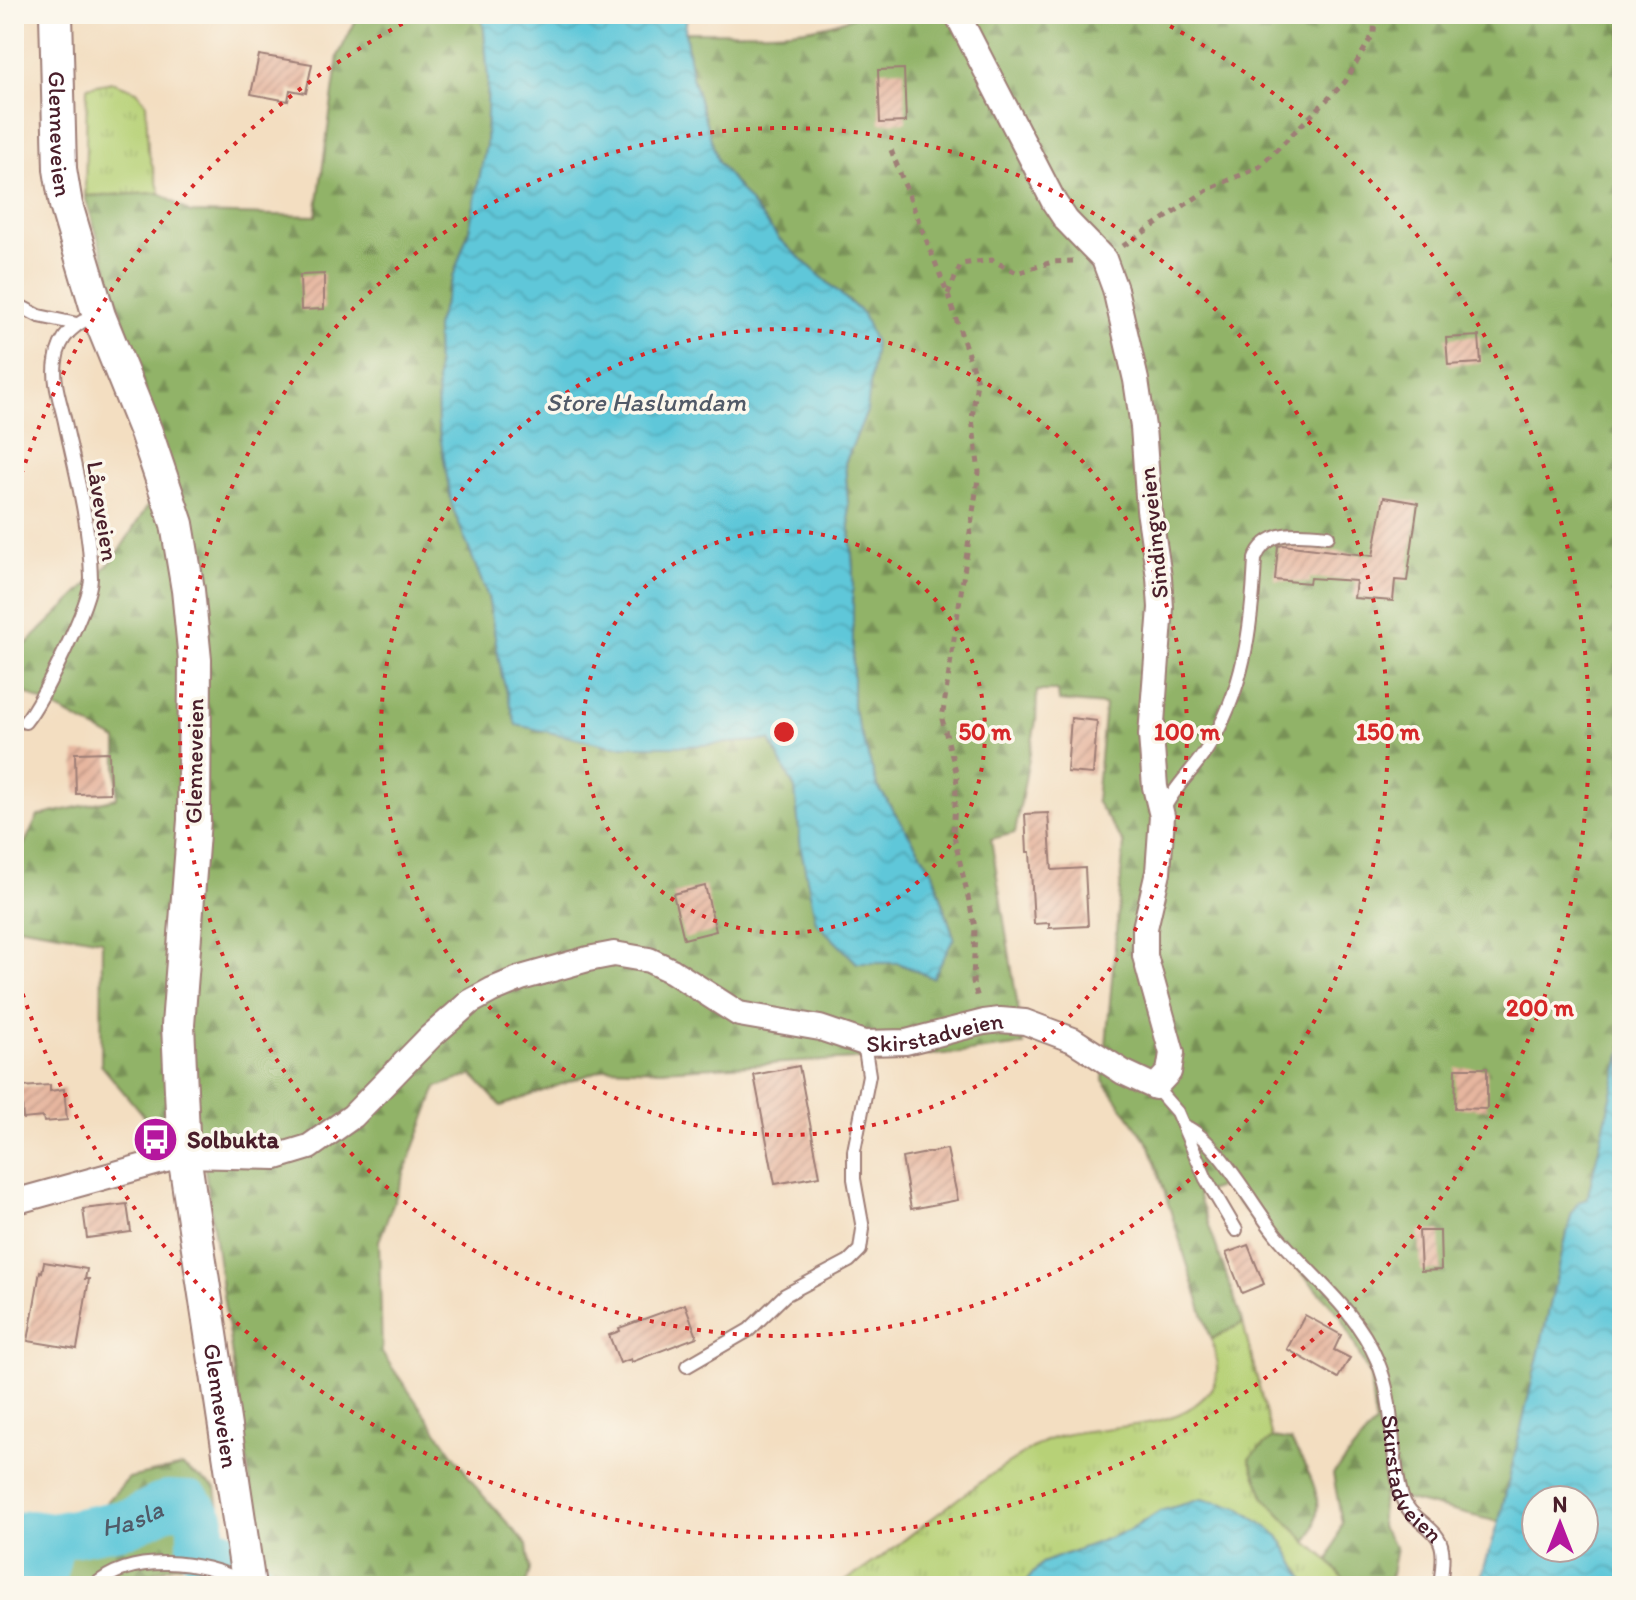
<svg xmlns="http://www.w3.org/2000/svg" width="1636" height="1600" font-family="Itim,sans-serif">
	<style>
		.grass { fill: url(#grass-tufts); stroke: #807851; stroke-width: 2 }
		.forest { fill: url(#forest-firs); stroke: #6e694a; stroke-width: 2 }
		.water { fill: url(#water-waves); stroke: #547382; stroke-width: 2; fill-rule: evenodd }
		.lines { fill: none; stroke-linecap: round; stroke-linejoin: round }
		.river { stroke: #5ec7d9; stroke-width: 48 }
		.building { fill: url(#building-hatch) }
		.service-casing { stroke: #9e7e76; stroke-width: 16 }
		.minor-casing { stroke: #9e7e76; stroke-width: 28 }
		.secondary-casing { stroke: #9e7e76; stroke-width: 36 }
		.path { stroke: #9e7e76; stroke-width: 5; stroke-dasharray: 6 6; stroke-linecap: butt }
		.service { stroke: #fff; stroke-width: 12 }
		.minor { stroke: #fff; stroke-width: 24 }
		.secondary { stroke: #fff; stroke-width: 32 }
		.ring { fill: none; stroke: #d62828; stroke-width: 4; stroke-dasharray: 4 8 }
		.labels { text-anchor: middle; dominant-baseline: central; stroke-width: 7; stroke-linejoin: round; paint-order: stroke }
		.street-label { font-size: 24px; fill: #4a1f2b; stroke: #fbf7ec }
		.poi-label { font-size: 24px; font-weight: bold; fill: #4a1f2b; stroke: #fbf7ec; text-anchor: start }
		.water-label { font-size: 26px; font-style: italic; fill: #515a68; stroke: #fbf7ec }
		.centre { fill: #d62828; stroke: #fbf7ec; stroke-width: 4 }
		.ring-label { font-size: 24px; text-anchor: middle; font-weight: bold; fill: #d62828; stroke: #fbf7ec; stroke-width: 7; stroke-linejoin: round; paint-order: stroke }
	</style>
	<defs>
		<pattern id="grass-tufts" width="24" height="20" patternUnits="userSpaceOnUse" patternTransform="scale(2)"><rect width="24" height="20" fill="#b7d177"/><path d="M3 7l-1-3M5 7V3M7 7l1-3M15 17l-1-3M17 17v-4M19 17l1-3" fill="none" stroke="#9fb367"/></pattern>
		<pattern id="forest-firs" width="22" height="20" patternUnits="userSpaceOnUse" patternTransform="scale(2)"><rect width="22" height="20" fill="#91b368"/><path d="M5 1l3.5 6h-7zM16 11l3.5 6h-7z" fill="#789156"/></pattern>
		<pattern id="water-waves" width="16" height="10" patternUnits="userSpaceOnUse" patternTransform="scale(2)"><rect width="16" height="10" fill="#5ec7d9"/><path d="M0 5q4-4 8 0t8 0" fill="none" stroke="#53aaba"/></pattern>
		<pattern id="building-hatch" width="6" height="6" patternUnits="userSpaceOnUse" patternTransform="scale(2)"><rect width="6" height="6" fill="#e6b69f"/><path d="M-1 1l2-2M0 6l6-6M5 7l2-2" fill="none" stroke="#c79c89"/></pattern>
	</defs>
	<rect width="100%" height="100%" fill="#fbf7ec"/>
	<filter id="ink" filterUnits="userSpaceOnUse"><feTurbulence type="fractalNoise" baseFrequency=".0125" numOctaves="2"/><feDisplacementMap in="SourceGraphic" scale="16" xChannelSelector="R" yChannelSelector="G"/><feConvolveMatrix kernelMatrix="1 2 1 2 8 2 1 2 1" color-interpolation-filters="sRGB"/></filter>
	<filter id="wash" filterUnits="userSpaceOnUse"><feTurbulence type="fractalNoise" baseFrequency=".006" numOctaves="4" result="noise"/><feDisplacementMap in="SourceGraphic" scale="32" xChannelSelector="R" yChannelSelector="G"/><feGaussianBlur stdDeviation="1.8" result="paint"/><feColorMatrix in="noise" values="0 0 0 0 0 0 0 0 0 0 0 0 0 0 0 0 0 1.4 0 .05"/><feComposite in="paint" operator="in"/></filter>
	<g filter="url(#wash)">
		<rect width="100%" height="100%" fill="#f3dec1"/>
		<g class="grass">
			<path d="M 112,82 L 137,91 L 146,103 L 148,150 L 160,193 L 85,196 L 87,87 Z"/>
			<path d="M 14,916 L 17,926 L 20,1006 L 14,1027 Z"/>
			<path d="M 1243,1323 L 1272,1438 L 1249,1459 L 1265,1498 L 1307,1542 L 1329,1561 L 1349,1586 L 1308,1586 L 1279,1536 L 1160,1511 L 1130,1530 L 1042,1563 L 1022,1586 L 837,1586 C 897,1551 947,1502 1006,1465 C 1020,1457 1034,1445 1048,1440 C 1092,1423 1158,1433 1196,1404 C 1222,1385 1220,1366 1211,1339 Z"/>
		</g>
		<g class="forest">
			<path d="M 359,14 L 481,14 L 484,29 L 488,79 L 486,145 L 469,230 L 436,327 L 438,424 L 452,506 L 488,597 L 502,676 L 611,746 L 688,746 L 770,740 L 795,789 L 801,849 L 817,922 L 857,963 L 898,963 L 933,978 L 954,937 L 933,872 L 877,785 L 853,707 L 853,569 L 845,463 L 867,411 L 863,314 L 780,240 L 718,162 L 692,77 L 685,32 C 741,31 807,39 859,14 L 1622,14 L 1622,1051 L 1587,1200 L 1572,1212 L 1499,1522 L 1383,1494 L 1380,1526 L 1396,1548 L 1389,1584 L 1349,1586 L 1329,1561 L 1342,1523 L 1333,1474 L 1375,1424 L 1370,1377 L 1341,1316 L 1223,1186 L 1198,1194 L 1243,1323 L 1211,1339 L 1150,1146 L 1103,1080 L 1124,844 L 1096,801 L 1105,705 L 1059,701 L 1058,691 L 1037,691 L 1036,721 L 1015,833 L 991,839 L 1024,1045 L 961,1053 L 661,1070 L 607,1068 L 501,1106 L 472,1075 L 437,1087 L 379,1241 L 382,1353 L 479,1491 L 527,1545 L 530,1570 L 525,1586 L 265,1586 L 202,1149 L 192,1128 L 151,1125 L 101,1065 L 102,940 L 17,926 L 14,916 L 14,855 L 23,847 L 38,816 L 117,798 L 117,740 L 14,687 L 14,656 L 114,559 L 150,502 L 153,416 L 85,196 L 160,193 L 190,213 L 316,216 L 338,56 Z"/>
			<path d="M 1272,1438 L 1291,1441 C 1311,1476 1330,1503 1307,1542 L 1265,1498 L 1249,1458 Z"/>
			<path d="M 182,1466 L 216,1488 L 226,1558 L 172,1566 L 112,1586 L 14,1586 L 14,1532 L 102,1507 L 129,1478 Z"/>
		</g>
		<g class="water">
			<path d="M 481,14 L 687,14 L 685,32 L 692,77 L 718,162 L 780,240 L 863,314 L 875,343 L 867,411 L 845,463 L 853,569 L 853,707 L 877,785 L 933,872 L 954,938 L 933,978 L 898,963 L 857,963 L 816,922 L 801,849 L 795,789 L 770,740 L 688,746 L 611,746 L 516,725 L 502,676 L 488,597 L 452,506 L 438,424 L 436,327 L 469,230 L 486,145 L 488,79 L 484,29 Z"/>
			<path d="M 1622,1051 L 1622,1586 L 1478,1586 L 1499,1522 L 1572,1212 L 1578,1202 L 1587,1199 ZM 1536,1500 L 1584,1500 L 1584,1548 L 1536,1548 Z"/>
			<path d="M 1202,1499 L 1238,1507 L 1279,1536 L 1308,1586 L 1022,1586 L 1042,1563 L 1130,1530 L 1160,1511 Z"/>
		</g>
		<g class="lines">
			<g class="river">
				<path id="s1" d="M 14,1541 L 30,1534 L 52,1537 L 131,1522 L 168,1504 L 189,1505 L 201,1521 L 201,1549 L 222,1553 L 256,1586"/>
				<path d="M 40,1586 L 52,1537"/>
			</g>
		</g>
		<g id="blocks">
			<g class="building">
				<path d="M 259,55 L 312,64 L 306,93 L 290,90 L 288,101 L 251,94 Z"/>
				<path d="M 904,69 L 906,122 L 880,123 L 878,70 Z"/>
				<path d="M 324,274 L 324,309 L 301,310 L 300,275 Z"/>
				<path d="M 1479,336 L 1481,363 L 1448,365 L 1446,338 Z"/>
				<path d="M 1384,497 L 1418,503 L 1407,581 L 1395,580 L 1393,601 L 1354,598 L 1356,581 L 1310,578 L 1309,583 L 1275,580 L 1278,546 L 1283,545 L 1373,556 Z"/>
				<path d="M 1071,718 L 1097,721 L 1093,774 L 1067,772 Z"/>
				<path d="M 109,752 L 110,793 L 76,794 L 75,753 Z"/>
				<path d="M 1048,813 L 1052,870 L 1085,868 L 1088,926 L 1049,928 L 1049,923 L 1034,924 L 1030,852 L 1027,852 L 1025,814 Z"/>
				<path d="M 705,886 L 716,931 L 684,939 L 673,894 Z"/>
				<path d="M 799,1066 L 820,1176 L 775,1184 L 754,1075 Z"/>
				<path d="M 1456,1068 L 1487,1068 L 1487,1109 L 1455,1108 Z"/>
				<path d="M 50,1085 L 50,1091 L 64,1089 L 67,1120 L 44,1122 L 43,1117 L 23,1119 L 21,1087 Z"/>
				<path d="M 947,1149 L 958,1200 L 911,1209 L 902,1158 Z"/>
				<path d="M 127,1204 L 131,1232 L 87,1238 L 83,1209 Z"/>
				<path d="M 1419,1231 L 1440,1231 L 1441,1270 L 1421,1271 Z"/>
				<path d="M 1248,1245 L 1264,1284 L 1242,1293 L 1226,1253 Z"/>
				<path d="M 44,1262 L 87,1269 L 85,1279 L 89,1279 L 77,1349 L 28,1341 L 40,1271 L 42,1272 Z"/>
				<path d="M 685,1304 L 697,1337 L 632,1362 L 631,1359 L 620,1363 L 609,1335 L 620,1331 L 619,1328 Z"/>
				<path d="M 1305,1315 L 1341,1335 L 1334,1350 L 1350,1358 L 1338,1378 L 1287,1349 Z"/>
			</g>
		</g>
	</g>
	<g filter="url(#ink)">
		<use href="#blocks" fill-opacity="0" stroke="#9e7e76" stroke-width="2"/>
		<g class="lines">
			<defs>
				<g id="service">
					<path d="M 14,303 L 39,316 L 77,324"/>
					<path d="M 25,722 C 42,702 91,602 91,578 C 90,528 77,476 66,427 C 62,405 52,383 56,361 C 59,337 76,320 99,316"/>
					<path d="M 1164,809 C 1174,787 1194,770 1207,749 C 1244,692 1252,626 1255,559 C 1266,528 1301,533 1328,536"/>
					<path d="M 1155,1087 L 1177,1112 L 1206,1179 L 1236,1230"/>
					<path id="s2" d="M 1184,1126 C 1219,1140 1253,1208 1278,1237 C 1312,1277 1356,1310 1377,1360 C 1396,1403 1389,1453 1402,1497 C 1409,1520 1439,1526 1442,1549 C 1444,1561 1441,1575 1440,1586"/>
					<path d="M 687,1366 L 749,1330 L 785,1295 L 849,1261 L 860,1250 L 863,1229 L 854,1179 L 854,1151 L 869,1075 L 864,1043"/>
					<path d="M 94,1586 C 132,1552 202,1560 243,1582"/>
				</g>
				<g id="minor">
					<path id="s3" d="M 14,1202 L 184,1155 L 276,1157 L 309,1147 L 353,1116 L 430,1037 L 470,1002 L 492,990 L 521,978 L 588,959 L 614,954 L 649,960 L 672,971 L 739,1014 L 820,1028 L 864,1043 L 906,1042 L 984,1022 L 1000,1020 L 1025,1022 L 1073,1040 L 1123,1072 L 1155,1087 L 1169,1072 L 1172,1053 L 1145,956 L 1145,928 L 1158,872 L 1162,816 L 1155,787 L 1151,735 L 1161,608 L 1159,577 L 1149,510 L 1143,427 L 1136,380 L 1115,289 L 1104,259 L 1066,220 L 1054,202 L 957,14"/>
				</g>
				<g id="secondary">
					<path id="s4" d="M 56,14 L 60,169 L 66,205 L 99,316 L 146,432 L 177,524 L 188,590 L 195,660 L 194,820 L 178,1025 L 184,1155 L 249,1586"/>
				</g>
			</defs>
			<use href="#service" class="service-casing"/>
			<use href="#minor" class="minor-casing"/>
			<use href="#secondary" class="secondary-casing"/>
			<g class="path">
				<path d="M 891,150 L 948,295 L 977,381 L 972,419 L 979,472 L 942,719 L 957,775 L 953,832 L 975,927 L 973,982 L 978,998"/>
				<path d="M 1123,246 L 1209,189 L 1259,167 L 1345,82 L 1374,33 L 1375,14"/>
				<path d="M 948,294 L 961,264 L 992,260 L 1017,273 L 1052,262 L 1073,261"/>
			</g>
			<use href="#service" class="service"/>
			<use href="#minor" class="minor"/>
			<use href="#secondary" class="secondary"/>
		</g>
	</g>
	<g class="ring">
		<circle cx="784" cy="732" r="201"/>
		<circle cx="784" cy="732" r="403"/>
		<circle cx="784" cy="732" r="604"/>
		<path d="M14 497A805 805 0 0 1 419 15M1149 15A805 805 0 1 1 14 967"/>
	</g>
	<defs>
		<symbol id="bus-disc" viewBox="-11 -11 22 22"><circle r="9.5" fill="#b5179e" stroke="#fbf7ec"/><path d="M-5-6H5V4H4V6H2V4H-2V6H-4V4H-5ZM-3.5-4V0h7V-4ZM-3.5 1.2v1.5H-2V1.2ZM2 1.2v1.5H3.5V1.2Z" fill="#fff"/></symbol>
	</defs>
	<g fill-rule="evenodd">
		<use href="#bus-disc" x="130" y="1114" width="51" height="51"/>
	</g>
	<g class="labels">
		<g class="street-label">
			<text stroke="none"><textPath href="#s4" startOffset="120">Glenneveien</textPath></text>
			<text transform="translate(103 511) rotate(81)">Låveveien</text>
			<text transform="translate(1153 533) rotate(-96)">Sindingveien</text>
			<text transform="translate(194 761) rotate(-89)">Glenneveien</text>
			<text stroke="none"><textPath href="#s3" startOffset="1014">Skirstadveien</textPath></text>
			<text stroke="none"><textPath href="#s4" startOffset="1416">Glenneveien</textPath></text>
			<text stroke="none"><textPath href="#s2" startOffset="432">Skirstadveien</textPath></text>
		</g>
		<g class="poi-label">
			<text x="187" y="1139">Solbukta</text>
		</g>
		<g class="water-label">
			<text x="646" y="402">Store Haslumdam</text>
			<text stroke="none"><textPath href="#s1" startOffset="122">Hasla</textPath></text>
		</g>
	</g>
	<circle cx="784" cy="732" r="12" class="centre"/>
	<g class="ring-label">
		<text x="985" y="740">50 m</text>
		<text x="1187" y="740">100 m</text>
		<text x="1388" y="740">150 m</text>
		<text x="1540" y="1016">200 m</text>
	</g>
	<rect width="1636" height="1600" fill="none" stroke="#fbf7ec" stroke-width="48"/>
	<g transform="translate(1560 1524)"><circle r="38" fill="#fbf7ec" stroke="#b4a19f" stroke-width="2"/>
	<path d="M0-6L14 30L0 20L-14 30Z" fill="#b5179e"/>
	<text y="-12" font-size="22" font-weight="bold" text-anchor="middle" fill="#4a1f2b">N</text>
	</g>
</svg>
